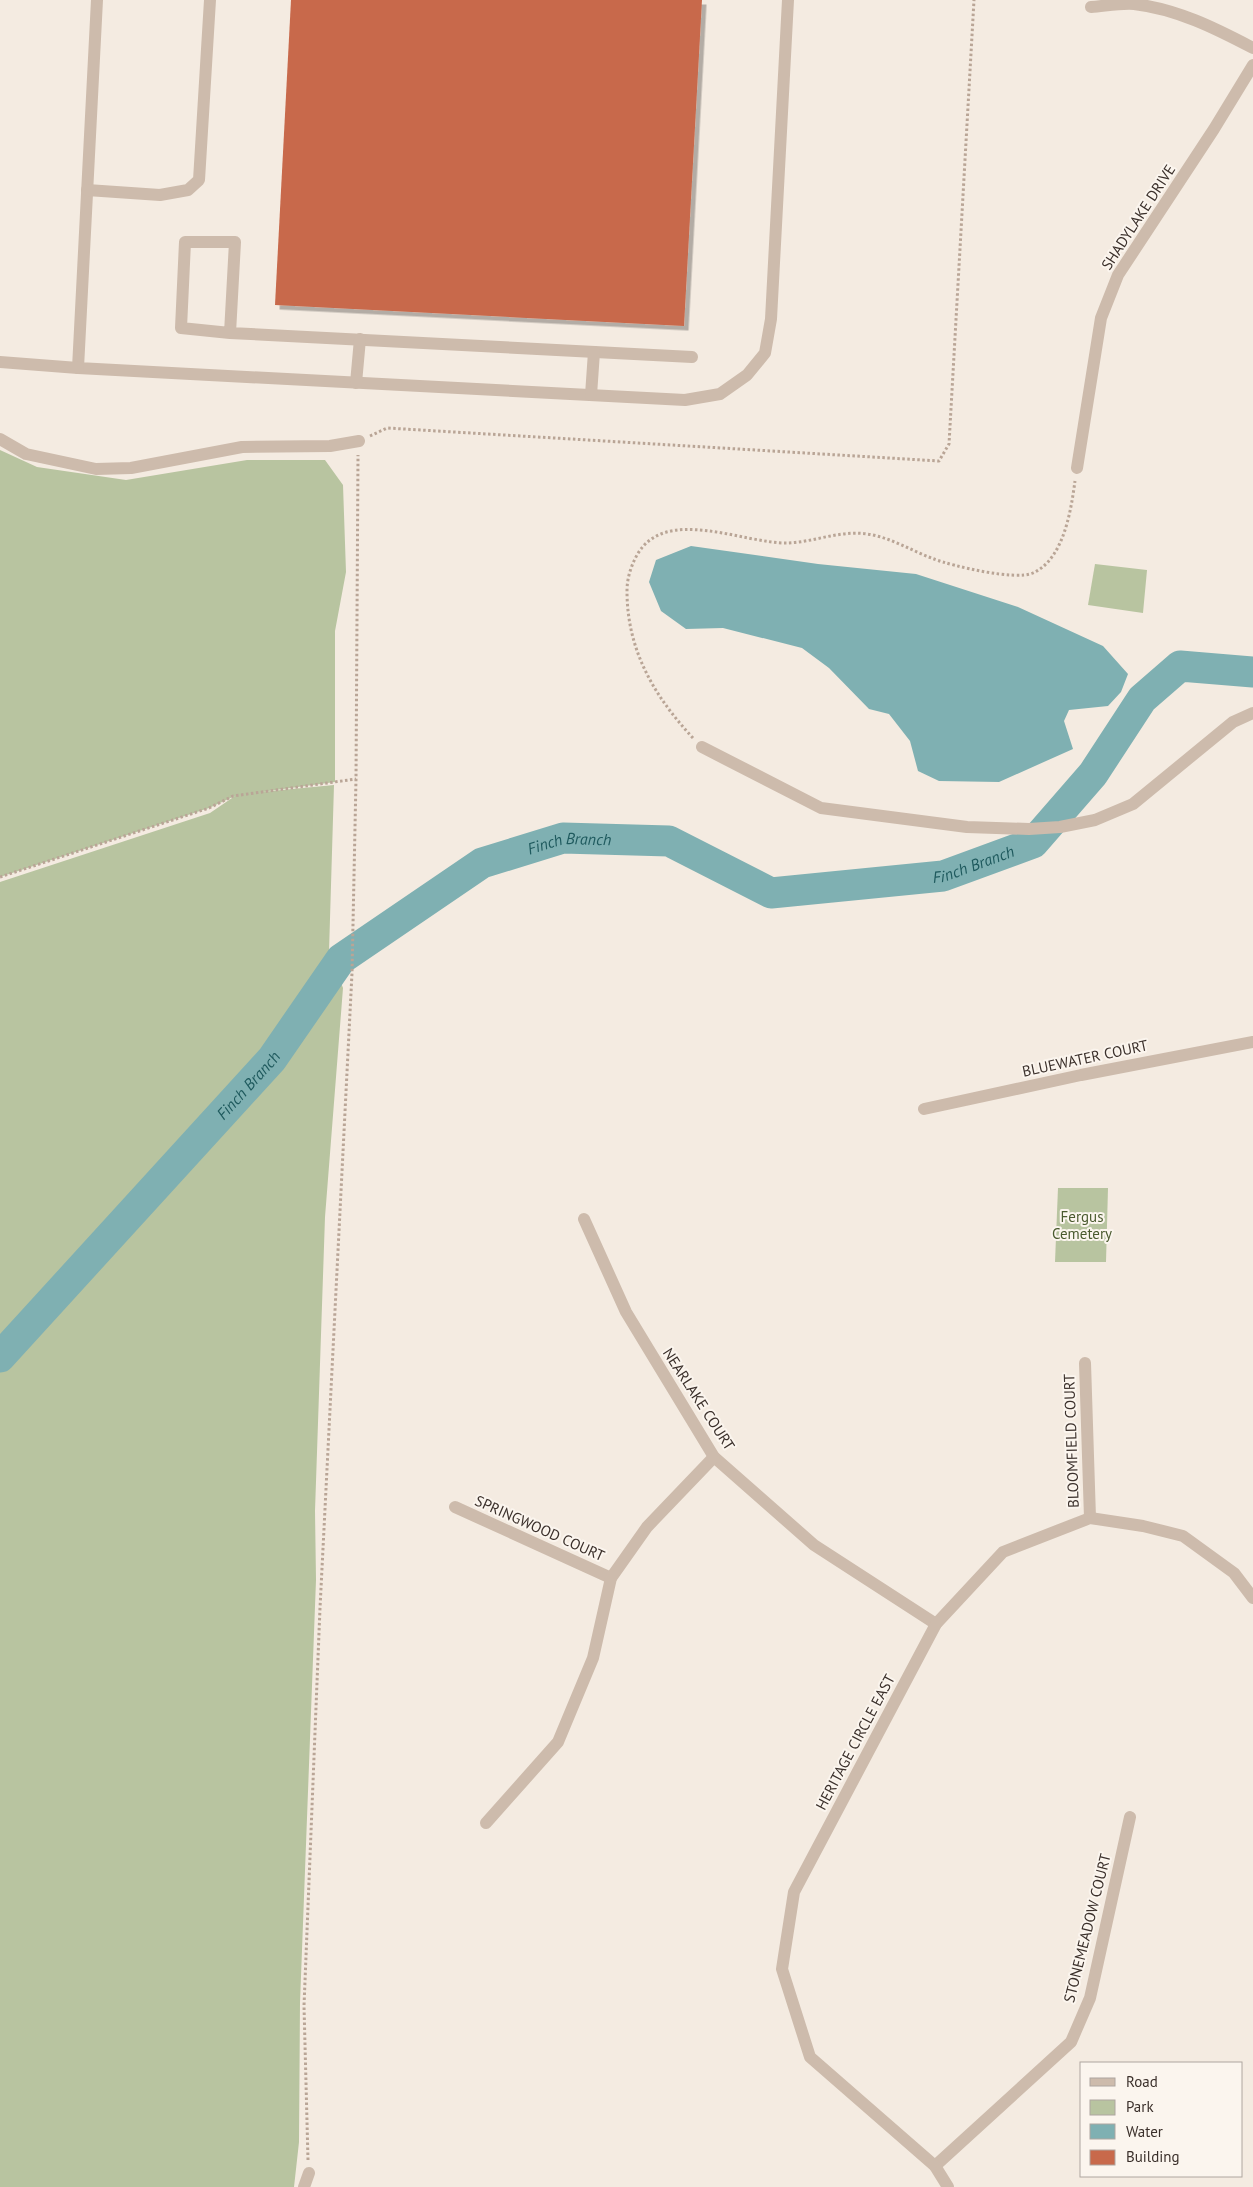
<svg xmlns="http://www.w3.org/2000/svg" width="1253" height="2187" font-family="'PT Sans',sans-serif">
	<style>
		.green { fill: #b8c4a0 }
		.water { fill: #7fb0b2 }
		.lines { fill: none; stroke-linecap: round; stroke-linejoin: round }
		.river { stroke: #7fb0b2; stroke-width: 31 }
		.building { fill: #c8694b; filter: url(#shadow) }
		.path { stroke: #b9a596; stroke-width: 3; stroke-dasharray: 2.5 2.5; stroke-linecap: butt }
		.minor { stroke: #cdbbac; stroke-width: 12 }
		.labels { text-anchor: middle; dominant-baseline: central; stroke-width: 4; stroke-linejoin: round; paint-order: stroke }
		.street-label { font-size: 15px; fill: #3b302b; stroke: #fbf5ee }
		.park-label { font-size: 15px; fill: #4a5a2e; stroke: #fbf5ee }
		.water-label { font-size: 16px; font-style: italic; fill: #1f5a5e; stroke: #fbf5ee }
	</style>
	<defs>
		<filter id="shadow"><feDropShadow dx="4.5" dy="4.5" stdDeviation="0" flood-color="#0004"/></filter>
	</defs>
	<rect width="100%" height="100%" fill="#f4ebe1"/>
	<g class="green">
		<path d="M 0,450 L 37,467 L 126,480 L 247,460 L 325,460 L 343,485 L 346,572 L 335,631 L 335,782 L 261,792 L 334,785 L 329,952 L 343,988 L 325,1217 L 315,1511 L 316,1580 L 300,2003 L 299,2142 L 294,2187 L 0,2187 L 0,882 L 210,813 L 235,796 L 209,808 L 0,877 Z"/>
		<path d="M 1095,564 L 1147,570 L 1143,613 L 1088,605 Z"/>
		<path d="M 1058,1188 L 1108,1188 L 1106,1262 L 1055,1262 Z"/>
	</g>
	<path class="water" d="M 691,546 L 818,564 L 916,574 L 1018,607 L 1103,646 L 1128,674 L 1121,692 L 1108,706 L 1069,710 L 1064,721 L 1073,749 L 999,782 L 939,781 L 918,771 L 910,741 L 889,714 L 869,709 L 829,668 L 802,648 L 723,628 L 686,629 L 661,611 L 649,582 L 656,560 Z"/>
	<g class="lines">
		<path class="river" id="s1" d="M 0,1357 L 272,1059 L 341,959 L 482,863 L 563,838 L 669,841 L 771,893 L 943,876 L 1033,843 L 1093,774 L 1142,699 L 1180,666 L 1253,672"/>
	</g>
	<path class="building" d="M 291,0 L 702,0 L 684,326 L 275,305 Z"/>
	<g class="lines">
		<g class="path">
			<path d="M 370,436 L 387,428 L 939,461 L 949,444 L 974,0"/>
			<path d="M 693,738 C 654,696 627,650 627,591 C 627,578 631,566 637,555 C 665,505 744,544 788,543 C 814,542 840,530 867,534 C 890,537 912,551 934,559 C 952,566 1016,581 1033,573 C 1064,559 1071,510 1075,481"/>
			<path d="M 0,877 L 209,808 L 233,796 L 356,779"/>
			<path d="M 308,2160 L 304,2006 L 320,1608 L 352,973 L 356,779 L 358,455"/>
		</g>
		<g class="minor">
			<path d="M 97,0 L 78,368 L 685,400 L 720,394 L 747,375 L 765,353 L 771,319 L 788,0"/>
			<path d="M 1091,7 C 1105,6 1120,3 1134,4 C 1177,9 1215,28 1253,48"/>
			<path d="M 87,190 L 160,195 L 188,190 L 199,180 L 210,0"/>
			<path d="M 230,333 L 235,242 L 185,242 L 181,328 L 230,333 L 692,357"/>
			<path d="M 0,362 L 78,368"/>
			<path d="M 356,383 L 360,339"/>
			<path d="M 591,395 L 594,352"/>
			<path d="M 0,439 L 26,454 L 96,469 L 131,468 L 242,447 L 330,446 L 359,441"/>
			<path d="M 1077,468 L 1101,318 L 1118,275 L 1214,129 L 1253,65"/>
			<path d="M 702,747 L 821,808 L 967,827 L 1029,829 L 1060,827 L 1095,820 L 1133,804 L 1233,722 L 1253,713"/>
			<path d="M 924,1109 L 1081,1075 L 1253,1042"/>
			<path d="M 584,1219 L 626,1312 L 714,1457 L 814,1545 L 936,1624"/>
			<path d="M 1085,1363 L 1090,1518"/>
			<path d="M 455,1507 L 611,1578"/>
			<path d="M 486,1823 L 558,1742 L 593,1658 L 611,1578 L 647,1527 L 714,1457"/>
			<path d="M 935,2166 L 1071,2042 L 1090,1998 L 1130,1817"/>
			<path d="M 304,2187 L 309,2173"/>
			<path d="M 948,2187 L 935,2166 L 810,2057 L 782,1969 L 794,1892 L 936,1624 L 1003,1552 L 1090,1518 L 1143,1526 L 1183,1536 L 1234,1573 L 1253,1598"/>
		</g>
	</g>
	<g class="labels">
		<g class="street-label">
			<text transform="translate(1138 217) rotate(-57)">SHADYLAKE DRIVE</text>
			<text transform="translate(1085 1058) rotate(-12)">BLUEWATER COURT</text>
			<text transform="translate(699 1399) rotate(57)">NEARLAKE COURT</text>
			<text transform="translate(1071 1441) rotate(-92)">BLOOMFIELD COURT</text>
			<text transform="translate(540 1528) rotate(24)">SPRINGWOOD COURT</text>
			<text transform="translate(855 1742) rotate(-62)">HERITAGE CIRCLE EAST</text>
			<text transform="translate(1087 1928) rotate(-76)">STONEMEADOW COURT</text>
		</g>
		<g class="park-label">
			<text x="1082" y="1216">Fergus<tspan x="1082" dy="17">Cemetery</tspan></text>
		</g>
		<g class="water-label">
			<text stroke="none"><textPath href="#s1" startOffset="786">Finch Branch</textPath></text>
			<text stroke="none"><textPath href="#s1" startOffset="1206">Finch Branch</textPath></text>
			<text stroke="none"><textPath href="#s1" startOffset="368">Finch Branch</textPath></text>
		</g>
	</g>
	<rect x="1080" y="2062" width="162" height="115" fill="#fbf5ee" stroke="#aea6a0"/>
	<rect x="1090" y="2078" width="25" height="8" fill="#cdbbac" stroke="#aea6a0"/>
	<text x="1126" y="2087" font-size="15" fill="#3b302b">Road</text>
	<rect x="1090" y="2100" width="25" height="15" fill="#b8c4a0" stroke="#aea6a0"/>
	<text x="1126" y="2112" font-size="15" fill="#3b302b">Park</text>
	<rect x="1090" y="2124" width="25" height="15" fill="#7fb0b2" stroke="#aea6a0"/>
	<text x="1126" y="2137" font-size="15" fill="#3b302b">Water</text>
	<rect x="1090" y="2150" width="25" height="15" fill="#c8694b" stroke="#aea6a0"/>
	<text x="1126" y="2162" font-size="15" fill="#3b302b">Building</text>
</svg>
